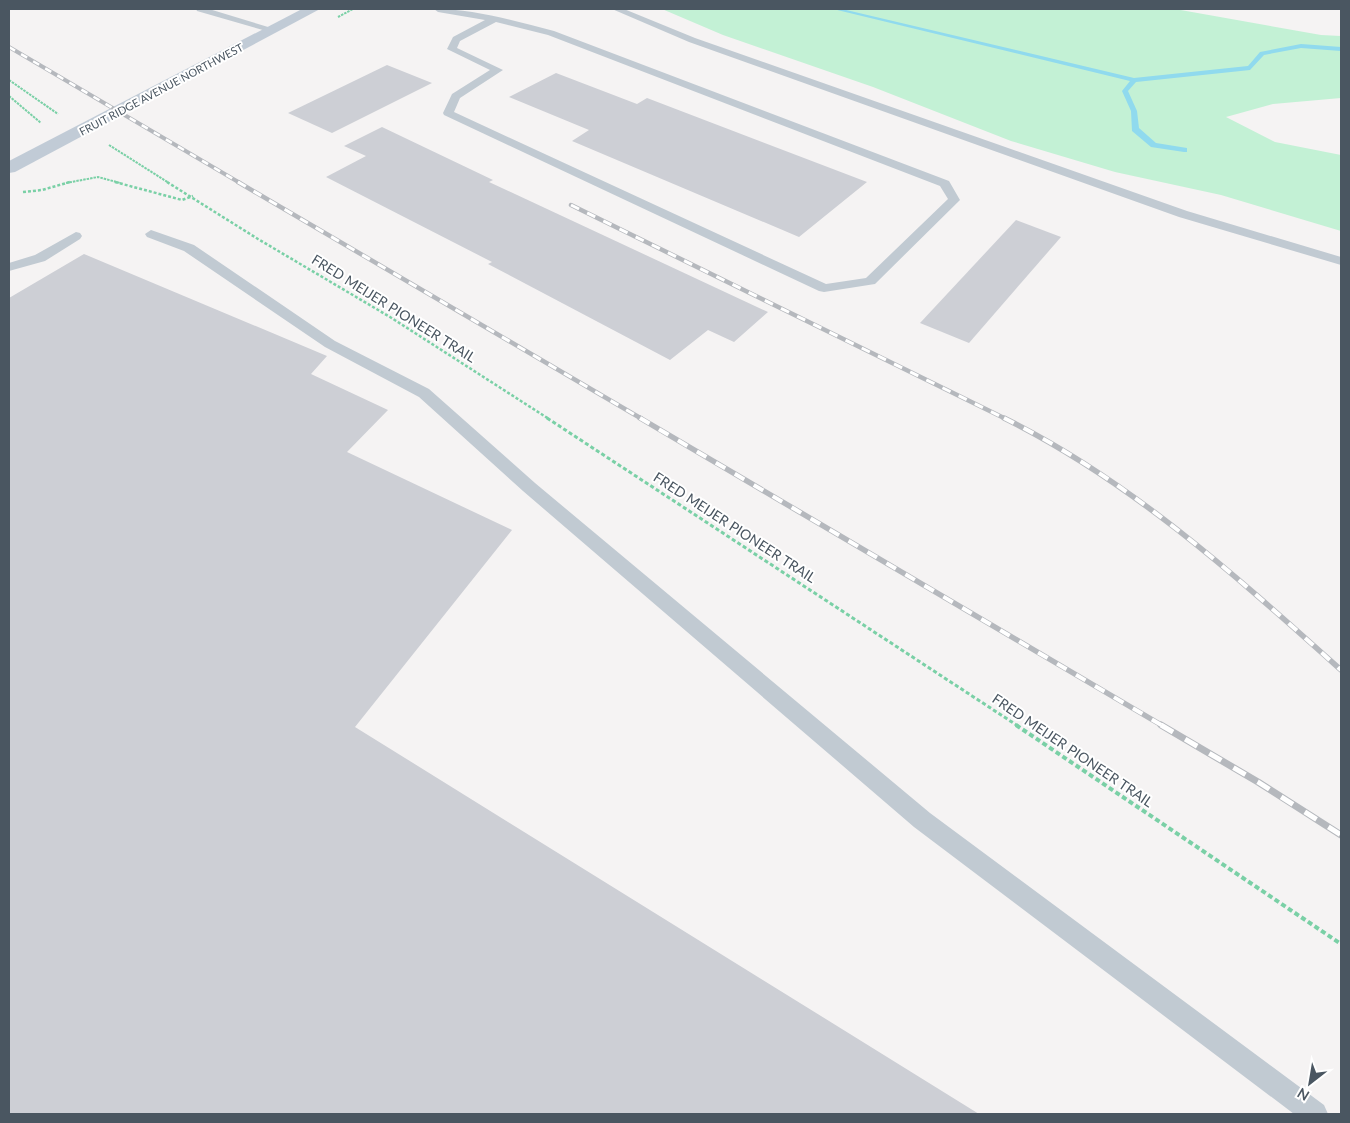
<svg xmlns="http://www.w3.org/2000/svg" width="1350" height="1123" font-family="Lato,sans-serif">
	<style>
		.green { fill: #c3f1d5 }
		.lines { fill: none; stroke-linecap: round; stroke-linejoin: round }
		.stream { fill: #90daee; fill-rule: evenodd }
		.building { fill: #cdcfd5 }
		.path-far3 { stroke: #7ad0a6; stroke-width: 2; stroke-dasharray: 2.5 1; stroke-linecap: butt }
		.path-far2 { stroke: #7ad0a6; stroke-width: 2.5; stroke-dasharray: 3 2; stroke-linecap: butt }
		.path-far1 { stroke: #7ad0a6; stroke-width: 3; stroke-dasharray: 4 2.5; stroke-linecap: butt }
		.path { stroke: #7ad0a6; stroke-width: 4; stroke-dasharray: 5 3; stroke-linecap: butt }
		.lane { fill: #c1cad2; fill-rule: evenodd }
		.secondary { fill: #c1cbd6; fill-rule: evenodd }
		.rail-far3-casing { stroke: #b5b8bd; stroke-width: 4 }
		.rail-far2-casing { stroke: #b5b8bd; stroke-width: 4.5 }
		.rail-far1-casing { stroke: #b5b8bd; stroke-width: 5.5 }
		.rail-casing { stroke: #b5b8bd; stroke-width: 7 }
		.rail-far3 { stroke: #fff; stroke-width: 2.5; stroke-dasharray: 7; stroke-linecap: butt }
		.rail-far2 { stroke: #fff; stroke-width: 3; stroke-dasharray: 9; stroke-linecap: butt }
		.rail-far1 { stroke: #fff; stroke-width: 4; stroke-dasharray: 11; stroke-linecap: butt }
		.rail { stroke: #fff; stroke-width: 5; stroke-dasharray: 14; stroke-linecap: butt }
		.labels { text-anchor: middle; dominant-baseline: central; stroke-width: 4; stroke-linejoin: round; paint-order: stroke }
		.far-street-label { font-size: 11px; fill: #4a5661; stroke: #fff }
		.street-label { font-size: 14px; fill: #4a5661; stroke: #fff }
	</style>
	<rect width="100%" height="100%" fill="#f5f3f3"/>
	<path class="green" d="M 662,9 L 1175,9 L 1321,35 L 1341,36 L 1341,98 L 1273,104 L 1226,117 L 1275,142 L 1341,155 L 1341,231 L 1221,195 L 1115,172 L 1011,141 L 873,87 L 723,35 Z"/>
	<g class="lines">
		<path class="stream" d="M 833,9 L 842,9 L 1134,78 L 1248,66 L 1260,52 L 1301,44 L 1341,47 L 1341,51 L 1301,48 L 1264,55 L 1250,70 L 1136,82 L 1128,91 L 1137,111 L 1139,128 L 1156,143 L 1187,148 L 1187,152 L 1184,152 L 1151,147 L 1132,131 L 1131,111 L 1122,91 L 1130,81 Z"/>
	</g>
	<g class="building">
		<path d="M 387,65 L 432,83 L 332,133 L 288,113 Z"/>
		<path d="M 556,73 L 637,104 L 647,98 L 867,182 L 799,237 L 572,141 L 589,130 L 509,97 Z"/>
		<path d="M 382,127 L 493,180 L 489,182 L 768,312 L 734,342 L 708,330 L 670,360 L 488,264 L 492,262 L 326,177 L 366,156 L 344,146 Z"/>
		<path d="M 1016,220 L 1061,237 L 969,343 L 920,323 Z"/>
		<path d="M 84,254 L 327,356 L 311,374 L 388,410 L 347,452 L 512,530 L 355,727 L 979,1114 L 9,1114 L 9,298 Z"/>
	</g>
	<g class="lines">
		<g class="path-far3">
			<path d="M 338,17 L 353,9"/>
			<path d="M 9,80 L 58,114"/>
			<path d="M 9,96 L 41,123"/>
			<path d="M 109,145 L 169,183"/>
			<path d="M 66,183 L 98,177 L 120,183"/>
		</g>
		<g class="path-far2">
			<path d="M 115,182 L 182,200 L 193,196"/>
			<path d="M 167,182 L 258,239 L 390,317 L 549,419"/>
			<path d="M 23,192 L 42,190 L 70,182"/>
		</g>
		<path class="path-far1" d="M 547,418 L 1018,726"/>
		<path class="path" d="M 1016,725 L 1341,944"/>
		<g class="lane">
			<path d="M 196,9 L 209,9 L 278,30 L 270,32 L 197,11 Z"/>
			<path d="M 434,9 C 475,9 515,21 554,31 L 949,181 L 960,200 L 875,284 L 824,292 L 819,291 L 444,115 L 443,113 L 452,94 L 490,70 L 447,49 L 453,37 L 485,20 L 438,12 ZM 496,22 L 548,35 L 940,186 L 948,199 L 866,278 L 826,284 L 454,112 L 460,98 L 503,70 L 457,48 L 460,41 Z"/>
			<path d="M 612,9 L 624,9 L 695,38 L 1187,211 L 1341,257 L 1341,265 L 1179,217 L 689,42 Z"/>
			<path d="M 151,230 L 194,245 L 335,341 L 429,389 L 535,483 L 930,813 L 1324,1105 L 1328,1114 L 1294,1114 L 914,827 L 523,491 L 419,397 L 325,347 L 184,251 L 147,237 L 145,234 Z"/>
			<path d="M 76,232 L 80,233 L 82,236 L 80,239 L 45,261 L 9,271 L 9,263 L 35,255 Z"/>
		</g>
		<path class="secondary" d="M 302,9 L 320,9 L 15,172 L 9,173 L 9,161 Z"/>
		<defs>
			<path id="rail-far3" d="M 9,47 L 240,183"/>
			<g id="rail-far2">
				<path d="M 238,182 L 642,419"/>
				<path d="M 571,205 L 1006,419"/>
			</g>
			<g id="rail-far1">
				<path d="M 640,418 L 1163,726"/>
				<path d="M 1004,418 C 1131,481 1236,576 1341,670"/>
			</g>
			<path id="rail" d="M 1161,725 L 1258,782 L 1341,835"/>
		</defs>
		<use href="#rail-far3" class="rail-far3-casing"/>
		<use href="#rail-far2" class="rail-far2-casing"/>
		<use href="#rail-far1" class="rail-far1-casing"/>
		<use href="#rail" class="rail-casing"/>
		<use href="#rail-far3" class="rail-far3"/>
		<use href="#rail-far2" class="rail-far2"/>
		<use href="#rail-far1" class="rail-far1"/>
		<use href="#rail" class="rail"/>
	</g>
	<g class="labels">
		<g class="far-street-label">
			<text transform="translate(161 89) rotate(-28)">FRUIT RIDGE AVENUE NORTHWEST</text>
		</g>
		<g class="street-label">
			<text transform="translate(394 308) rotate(32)">FRED MEIJER PIONEER TRAIL</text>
			<text transform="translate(735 527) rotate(33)">FRED MEIJER PIONEER TRAIL</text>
			<text transform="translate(1073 750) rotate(34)">FRED MEIJER PIONEER TRAIL</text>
		</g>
	</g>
	<rect width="1350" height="1123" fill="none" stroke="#4a5661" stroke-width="20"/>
	<g transform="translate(1310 1083) rotate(211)" stroke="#ffffff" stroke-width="4" paint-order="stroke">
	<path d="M0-4L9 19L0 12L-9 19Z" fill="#4a5661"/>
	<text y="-8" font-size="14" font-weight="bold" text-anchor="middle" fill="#4a5661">N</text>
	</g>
</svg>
